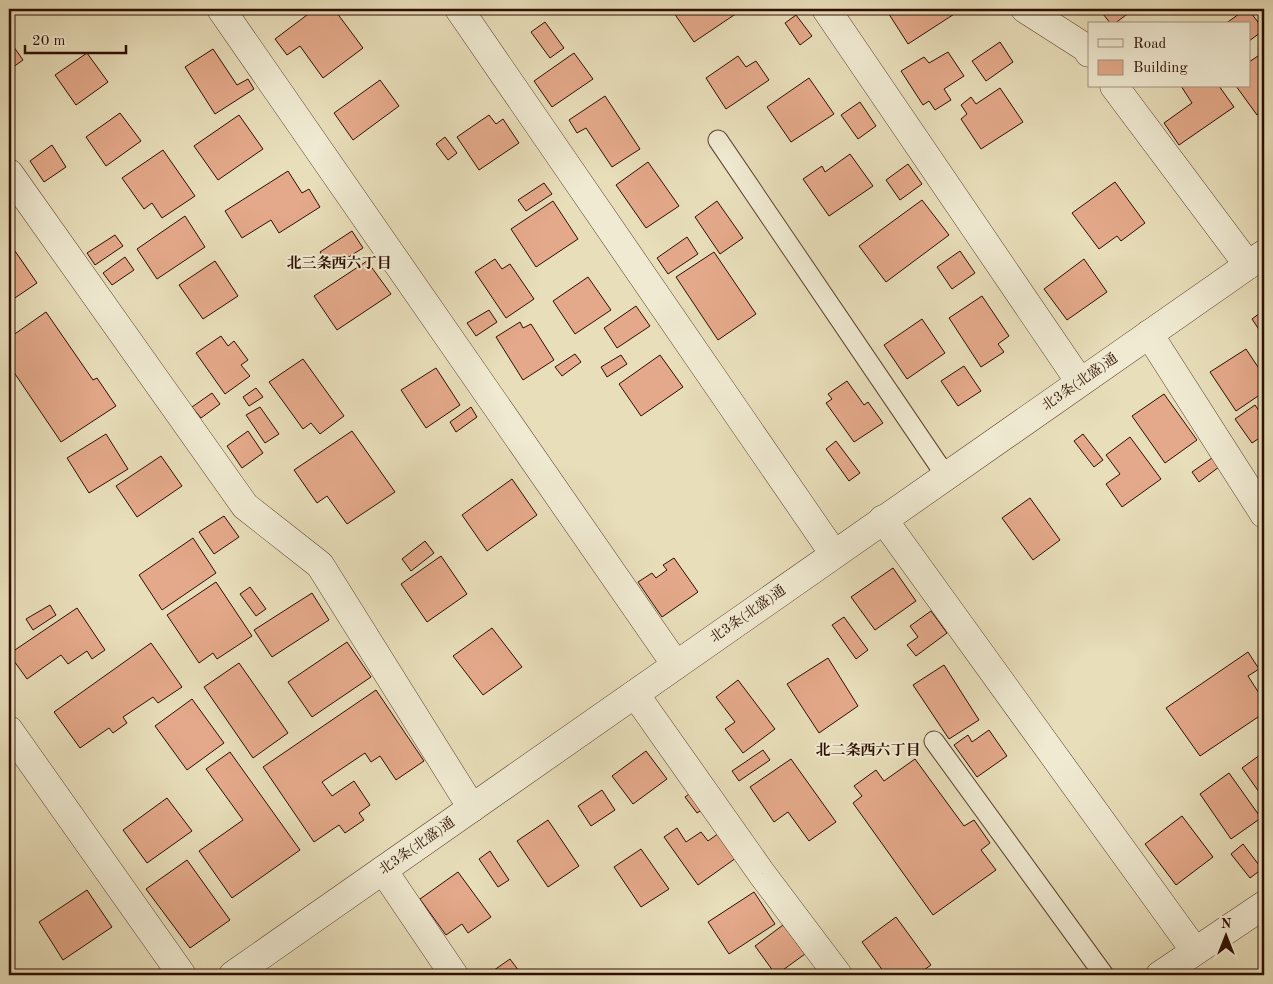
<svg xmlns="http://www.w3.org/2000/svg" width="1273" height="984" font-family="'Old Standard TT','Noto Serif JP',serif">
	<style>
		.building { fill: #e4a98a; stroke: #2e0e00 }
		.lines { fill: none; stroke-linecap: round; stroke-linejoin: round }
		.service-casing { stroke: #5c422e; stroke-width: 21 }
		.minor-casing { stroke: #5c422e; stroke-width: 29 }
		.tertiary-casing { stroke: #5c422e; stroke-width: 29 }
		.service { stroke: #f0ead2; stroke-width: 19 }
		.minor { stroke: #f0ead2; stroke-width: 28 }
		.tertiary { stroke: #f0ead2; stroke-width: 28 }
		.labels { text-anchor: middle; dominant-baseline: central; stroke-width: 4; stroke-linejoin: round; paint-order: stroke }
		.street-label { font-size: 14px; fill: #2e0e00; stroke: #f0ead2 }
		.neighbourhood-label { font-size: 15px; font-weight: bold; fill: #2e0e00; stroke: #f0ead2 }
	</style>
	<rect width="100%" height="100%" fill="#e8deba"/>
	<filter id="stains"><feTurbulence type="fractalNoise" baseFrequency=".004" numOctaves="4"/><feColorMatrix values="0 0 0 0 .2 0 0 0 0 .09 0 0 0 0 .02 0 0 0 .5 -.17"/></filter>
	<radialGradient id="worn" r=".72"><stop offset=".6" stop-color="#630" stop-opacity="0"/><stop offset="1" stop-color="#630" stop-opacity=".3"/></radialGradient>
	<g class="building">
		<path d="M 315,9 L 334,9 L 363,48 L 323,78 L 300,46 L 287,55 L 275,39 Z"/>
		<path d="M 680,9 L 743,9 L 694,42 L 674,13 Z"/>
		<path d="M 890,9 L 962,9 L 908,44 L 887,11 Z"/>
		<path d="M 1099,9 L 1134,9 L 1114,24 L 1111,24 Z"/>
		<path d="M 1246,9 L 1248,9 L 1264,30 L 1249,41 L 1249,24 L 1225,24 Z"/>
		<path d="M 796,15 L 812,36 L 800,45 L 785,23 Z"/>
		<path d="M 545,22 L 564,48 L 550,58 L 531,32 Z"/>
		<path d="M 9,40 L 23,60 L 9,70 Z"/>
		<path d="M 1000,42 L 1013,62 L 986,81 L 972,61 Z"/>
		<path d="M 1264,46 L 1264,109 L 1257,115 L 1236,86 L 1249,86 L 1249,62 L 1264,52 L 1261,48 Z"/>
		<path d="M 213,49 L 237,85 L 248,79 L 254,89 L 215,114 L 185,67 Z"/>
		<path d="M 948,52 L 964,76 L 944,89 L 951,100 L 935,110 L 929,101 L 923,105 L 901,71 L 924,57 L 929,63 Z"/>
		<path d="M 87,53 L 108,82 L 76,105 L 55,75 Z"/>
		<path d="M 574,53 L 593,79 L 552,107 L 534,81 Z"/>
		<path d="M 738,56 L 746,67 L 756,61 L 769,80 L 726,109 L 706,78 Z"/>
		<path d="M 809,78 L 834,114 L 791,142 L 767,107 Z"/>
		<path d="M 380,80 L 399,106 L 353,140 L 334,113 Z"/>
		<path d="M 1181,86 L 1219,86 L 1234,107 L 1179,145 L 1164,123 L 1192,103 Z"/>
		<path d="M 1000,88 L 1023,122 L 981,149 L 961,119 L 967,114 L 961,105 L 971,97 L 976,104 Z"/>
		<path d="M 605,96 L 640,149 L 612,167 L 586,128 L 577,133 L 569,120 Z"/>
		<path d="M 860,102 L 876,126 L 858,139 L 841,115 Z"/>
		<path d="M 120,113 L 141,141 L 106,166 L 86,137 Z"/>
		<path d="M 239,115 L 263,149 L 218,180 L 194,146 Z"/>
		<path d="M 489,115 L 496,124 L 503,119 L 519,143 L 479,170 L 457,137 Z"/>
		<path d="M 445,137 L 457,153 L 448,160 L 436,144 Z"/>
		<path d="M 52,145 L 66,167 L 44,182 L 30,161 Z"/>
		<path d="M 163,150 L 195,196 L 162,218 L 152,203 L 144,209 L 122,178 Z"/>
		<path d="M 850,154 L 873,186 L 829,216 L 803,179 L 822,166 L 825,172 Z"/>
		<path d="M 648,162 L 679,206 L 646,228 L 616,185 Z"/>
		<path d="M 908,164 L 922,184 L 900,200 L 886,180 Z"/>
		<path d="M 288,171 L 302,193 L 309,189 L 320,207 L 279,233 L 271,220 L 242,238 L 225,211 Z"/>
		<path d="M 1115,182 L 1145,223 L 1121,241 L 1117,236 L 1099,249 L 1072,213 Z"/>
		<path d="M 544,183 L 552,194 L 526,211 L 518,200 Z"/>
		<path d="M 922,200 L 949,235 L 886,282 L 859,246 Z"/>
		<path d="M 553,201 L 578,239 L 536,267 L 511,229 Z"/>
		<path d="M 717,201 L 743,238 L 720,254 L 695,217 Z"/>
		<path d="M 185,216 L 205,247 L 157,279 L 137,249 Z"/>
		<path d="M 352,231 L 363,248 L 331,268 L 320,252 Z"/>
		<path d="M 115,235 L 123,246 L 95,265 L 87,253 Z"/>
		<path d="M 687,237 L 698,254 L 668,274 L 657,258 Z"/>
		<path d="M 15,251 L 37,283 L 9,302 L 9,256 Z"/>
		<path d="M 960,251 L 975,273 L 952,289 L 937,267 Z"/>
		<path d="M 714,252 L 756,314 L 718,340 L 676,277 Z"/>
		<path d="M 125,257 L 134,270 L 112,285 L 103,273 Z"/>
		<path d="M 495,259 L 502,269 L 510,264 L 534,299 L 506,318 L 475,272 Z"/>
		<path d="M 1084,259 L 1107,292 L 1067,320 L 1044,289 Z"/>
		<path d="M 215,261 L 238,296 L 203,319 L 179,285 Z"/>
		<path d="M 367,261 L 391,294 L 337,330 L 314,296 Z"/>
		<path d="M 588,277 L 611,310 L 575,334 L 553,301 Z"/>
		<path d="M 982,296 L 1009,336 L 998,344 L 1004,352 L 981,367 L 949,318 Z"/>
		<path d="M 636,306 L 650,326 L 617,348 L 604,328 Z"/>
		<path d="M 489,310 L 497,322 L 476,336 L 467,323 Z"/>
		<path d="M 1264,310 L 1264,337 L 1252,319 Z"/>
		<path d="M 46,312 L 93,380 L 97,378 L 116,406 L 61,442 L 9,365 L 9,338 Z"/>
		<path d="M 922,319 L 945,353 L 907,379 L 884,345 Z"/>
		<path d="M 520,322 L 523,328 L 531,324 L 554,360 L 523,380 L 496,337 Z"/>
		<path d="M 221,336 L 228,346 L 234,341 L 248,360 L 241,365 L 250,376 L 225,394 L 196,353 Z"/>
		<path d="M 1246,349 L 1264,376 L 1264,392 L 1236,411 L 1210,372 Z"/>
		<path d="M 575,354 L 581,362 L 562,376 L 555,367 Z"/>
		<path d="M 621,355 L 627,364 L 607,377 L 601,367 Z"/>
		<path d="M 660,355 L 683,387 L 641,416 L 619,384 Z"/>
		<path d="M 303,359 L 344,416 L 320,434 L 311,423 L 303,429 L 269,382 Z"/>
		<path d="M 964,366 L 981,391 L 958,406 L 941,381 Z"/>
		<path d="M 436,368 L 460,405 L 426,428 L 401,390 Z"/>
		<path d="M 847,381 L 864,405 L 868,402 L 883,423 L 854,442 L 826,403 L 832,399 L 828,394 Z"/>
		<path d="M 256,388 L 263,397 L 249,406 L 243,397 Z"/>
		<path d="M 212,393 L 220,404 L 201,418 L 192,407 Z"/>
		<path d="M 1164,394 L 1197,440 L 1165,463 L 1132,416 Z"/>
		<path d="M 1255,405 L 1264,418 L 1264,435 L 1252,443 L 1235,419 Z"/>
		<path d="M 260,407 L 279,434 L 265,443 L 246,415 Z"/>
		<path d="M 471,407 L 477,417 L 456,432 L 450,422 Z"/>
		<path d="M 248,431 L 263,453 L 242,468 L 227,446 Z"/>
		<path d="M 352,431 L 395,492 L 347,524 L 327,496 L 317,503 L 294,470 Z"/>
		<path d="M 106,434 L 128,469 L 89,493 L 67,458 Z"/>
		<path d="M 1083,434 L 1103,460 L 1094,467 L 1074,441 Z"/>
		<path d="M 1130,437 L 1161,479 L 1122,507 L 1106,484 L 1120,474 L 1106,455 Z"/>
		<path d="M 836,441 L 860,473 L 849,481 L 826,449 Z"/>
		<path d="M 161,456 L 182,486 L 137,517 L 116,486 Z"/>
		<path d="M 1212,458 L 1219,467 L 1199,482 L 1192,472 Z"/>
		<path d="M 512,479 L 537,515 L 487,551 L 462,515 Z"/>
		<path d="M 1030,498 L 1060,540 L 1033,560 L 1002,518 Z"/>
		<path d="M 224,516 L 239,537 L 214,554 L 199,532 Z"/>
		<path d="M 193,538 L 216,573 L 162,610 L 139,575 Z"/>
		<path d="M 425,541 L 434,553 L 411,571 L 402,559 Z"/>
		<path d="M 441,556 L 467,594 L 427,622 L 401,584 Z"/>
		<path d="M 674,558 L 698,592 L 662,617 L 638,582 L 652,573 L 656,578 L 667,570 L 663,565 Z"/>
		<path d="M 893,568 L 916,601 L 875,630 L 851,597 Z"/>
		<path d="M 216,582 L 252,636 L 217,659 L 213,653 L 199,663 L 167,615 Z"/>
		<path d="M 250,587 L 266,609 L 256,616 L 240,594 Z"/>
		<path d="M 312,593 L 329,620 L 272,657 L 254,630 Z"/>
		<path d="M 50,605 L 56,615 L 33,630 L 26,619 Z"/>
		<path d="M 77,608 L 105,650 L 92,659 L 87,651 L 68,664 L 61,655 L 27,679 L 9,654 Z"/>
		<path d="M 931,611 L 947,633 L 916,656 L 907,645 L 918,637 L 910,626 Z"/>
		<path d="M 844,617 L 868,650 L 856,659 L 832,625 Z"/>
		<path d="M 492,628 L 522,667 L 483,695 L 453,656 Z"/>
		<path d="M 347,642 L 371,677 L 312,717 L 288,682 Z"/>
		<path d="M 151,643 L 182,687 L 158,703 L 153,697 L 123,717 L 127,723 L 113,733 L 109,728 L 80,748 L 54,712 Z"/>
		<path d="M 1248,652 L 1259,669 L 1248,676 L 1264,701 L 1264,713 L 1200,756 L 1166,708 Z"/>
		<path d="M 828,658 L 858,706 L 819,733 L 787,684 Z"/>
		<path d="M 239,663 L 288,733 L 253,758 L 204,687 Z"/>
		<path d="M 944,665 L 979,720 L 949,739 L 913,685 Z"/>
		<path d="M 738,680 L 775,729 L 743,753 L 725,729 L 735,722 L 716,697 Z"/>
		<path d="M 376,690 L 424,761 L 396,780 L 380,756 L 371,762 L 365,753 L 322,782 L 332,796 L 354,781 L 370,805 L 359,813 L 364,820 L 345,833 L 339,825 L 314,842 L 263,767 Z"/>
		<path d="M 192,699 L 224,743 L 187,770 L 155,726 Z"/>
		<path d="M 989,730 L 1007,756 L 977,777 L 954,745 L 968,735 L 972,742 Z"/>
		<path d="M 763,750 L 770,760 L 739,781 L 732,771 Z"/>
		<path d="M 646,751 L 667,779 L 633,804 L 612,776 Z"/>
		<path d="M 230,752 L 300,850 L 232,898 L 199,851 L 243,820 L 206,769 Z"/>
		<path d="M 1264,752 L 1264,799 L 1242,768 Z"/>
		<path d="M 791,759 L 836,822 L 809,841 L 788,812 L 774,822 L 750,787 Z"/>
		<path d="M 915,759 L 964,826 L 974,820 L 990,843 L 981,850 L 996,870 L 933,915 L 853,803 L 862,796 L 854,786 L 876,770 L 884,781 Z"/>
		<path d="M 1229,773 L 1261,818 L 1231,839 L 1200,794 Z"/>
		<path d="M 602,790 L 615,810 L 591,826 L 578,806 Z"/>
		<path d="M 693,791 L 705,808 L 697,813 L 685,797 Z"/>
		<path d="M 167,798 L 192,831 L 147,863 L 123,830 Z"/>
		<path d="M 1182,816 L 1213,857 L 1176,885 L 1145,844 Z"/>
		<path d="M 548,820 L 579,866 L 548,887 L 517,841 Z"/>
		<path d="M 677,828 L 686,842 L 701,832 L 708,841 L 719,833 L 736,858 L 698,885 L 664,837 Z"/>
		<path d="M 1243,844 L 1262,869 L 1250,878 L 1231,854 Z"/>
		<path d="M 641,849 L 669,889 L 641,907 L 614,867 Z"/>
		<path d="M 490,851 L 509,880 L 498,887 L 479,859 Z"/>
		<path d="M 187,860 L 230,920 L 190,948 L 146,889 Z"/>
		<path d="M 458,872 L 491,917 L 468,933 L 462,924 L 446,935 L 420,899 Z"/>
		<path d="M 87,890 L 112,927 L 63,960 L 39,922 Z"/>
		<path d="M 754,892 L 775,924 L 729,954 L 708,922 Z"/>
		<path d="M 896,917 L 931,965 L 917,975 L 886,975 L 862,942 Z"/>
		<path d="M 783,925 L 805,954 L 776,975 L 755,946 Z"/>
		<path d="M 510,959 L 522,975 L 487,975 Z"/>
	</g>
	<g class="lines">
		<defs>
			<g id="service">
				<path d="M 718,140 L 946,476"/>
				<path d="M 934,741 L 1104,975"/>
			</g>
			<g id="minor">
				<path d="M 221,9 L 676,665"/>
				<path d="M 459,9 L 834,554"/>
				<path d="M 826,9 L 1080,382"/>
				<path d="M 1025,9 L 1086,48 L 1089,53"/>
				<path d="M 1114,86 L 1248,265"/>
				<path d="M 9,173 L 245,506 L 320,565 L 472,808"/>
				<path d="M 1149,334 L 1264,514"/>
				<path d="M 883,519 L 1195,951"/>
				<path d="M 635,694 L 762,874 L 838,975"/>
				<path d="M 9,730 L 182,975"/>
				<path d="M 383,870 L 454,975"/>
				<path d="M 1160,975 L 1264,905"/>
			</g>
			<path id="tertiary" d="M 233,975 L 1264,254"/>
		</defs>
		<use href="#service" class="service-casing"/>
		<use href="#minor" class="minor-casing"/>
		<use href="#tertiary" class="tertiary-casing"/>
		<use href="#service" class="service"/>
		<use href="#minor" class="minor"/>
		<use href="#tertiary" class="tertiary"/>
	</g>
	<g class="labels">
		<g class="street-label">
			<text transform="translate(1080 382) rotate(-35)">北3条(北盛)通</text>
			<text transform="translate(748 614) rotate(-35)">北3条(北盛)通</text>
			<text transform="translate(417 846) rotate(-35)">北3条(北盛)通</text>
		</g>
		<g class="neighbourhood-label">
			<text x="339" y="264">北三条西六丁目</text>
			<text x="868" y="751">北二条西六丁目</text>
		</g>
	</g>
	<rect width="1273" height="984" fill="none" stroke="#e8deba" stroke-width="30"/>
	<rect x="10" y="10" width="1253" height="964" fill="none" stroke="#2e0e00" stroke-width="2.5"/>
	<rect x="15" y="15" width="1243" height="954" fill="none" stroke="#2e0e00"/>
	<rect x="1088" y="22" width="162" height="65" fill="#f0ead2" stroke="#a2927e"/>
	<rect x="1098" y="39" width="25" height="8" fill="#f0ead2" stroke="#a2927e"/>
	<text x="1133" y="48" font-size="15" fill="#2e0e00">Road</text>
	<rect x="1098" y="60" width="25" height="15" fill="#e4a98a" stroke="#a2927e"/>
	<text x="1133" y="72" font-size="15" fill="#2e0e00">Building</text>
	<g transform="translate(1226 936)" stroke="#f0ead2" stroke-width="4" paint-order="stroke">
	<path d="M0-4L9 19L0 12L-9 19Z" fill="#2e0e00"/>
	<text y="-8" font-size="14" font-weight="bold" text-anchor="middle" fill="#2e0e00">N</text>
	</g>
	<path d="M25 45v8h101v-8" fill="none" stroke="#2e0e00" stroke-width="2.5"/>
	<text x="32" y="45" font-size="15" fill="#2e0e00" stroke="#f0ead2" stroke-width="4" paint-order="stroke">20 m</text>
	<rect width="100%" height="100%" filter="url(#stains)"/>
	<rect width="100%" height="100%" fill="url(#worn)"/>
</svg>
